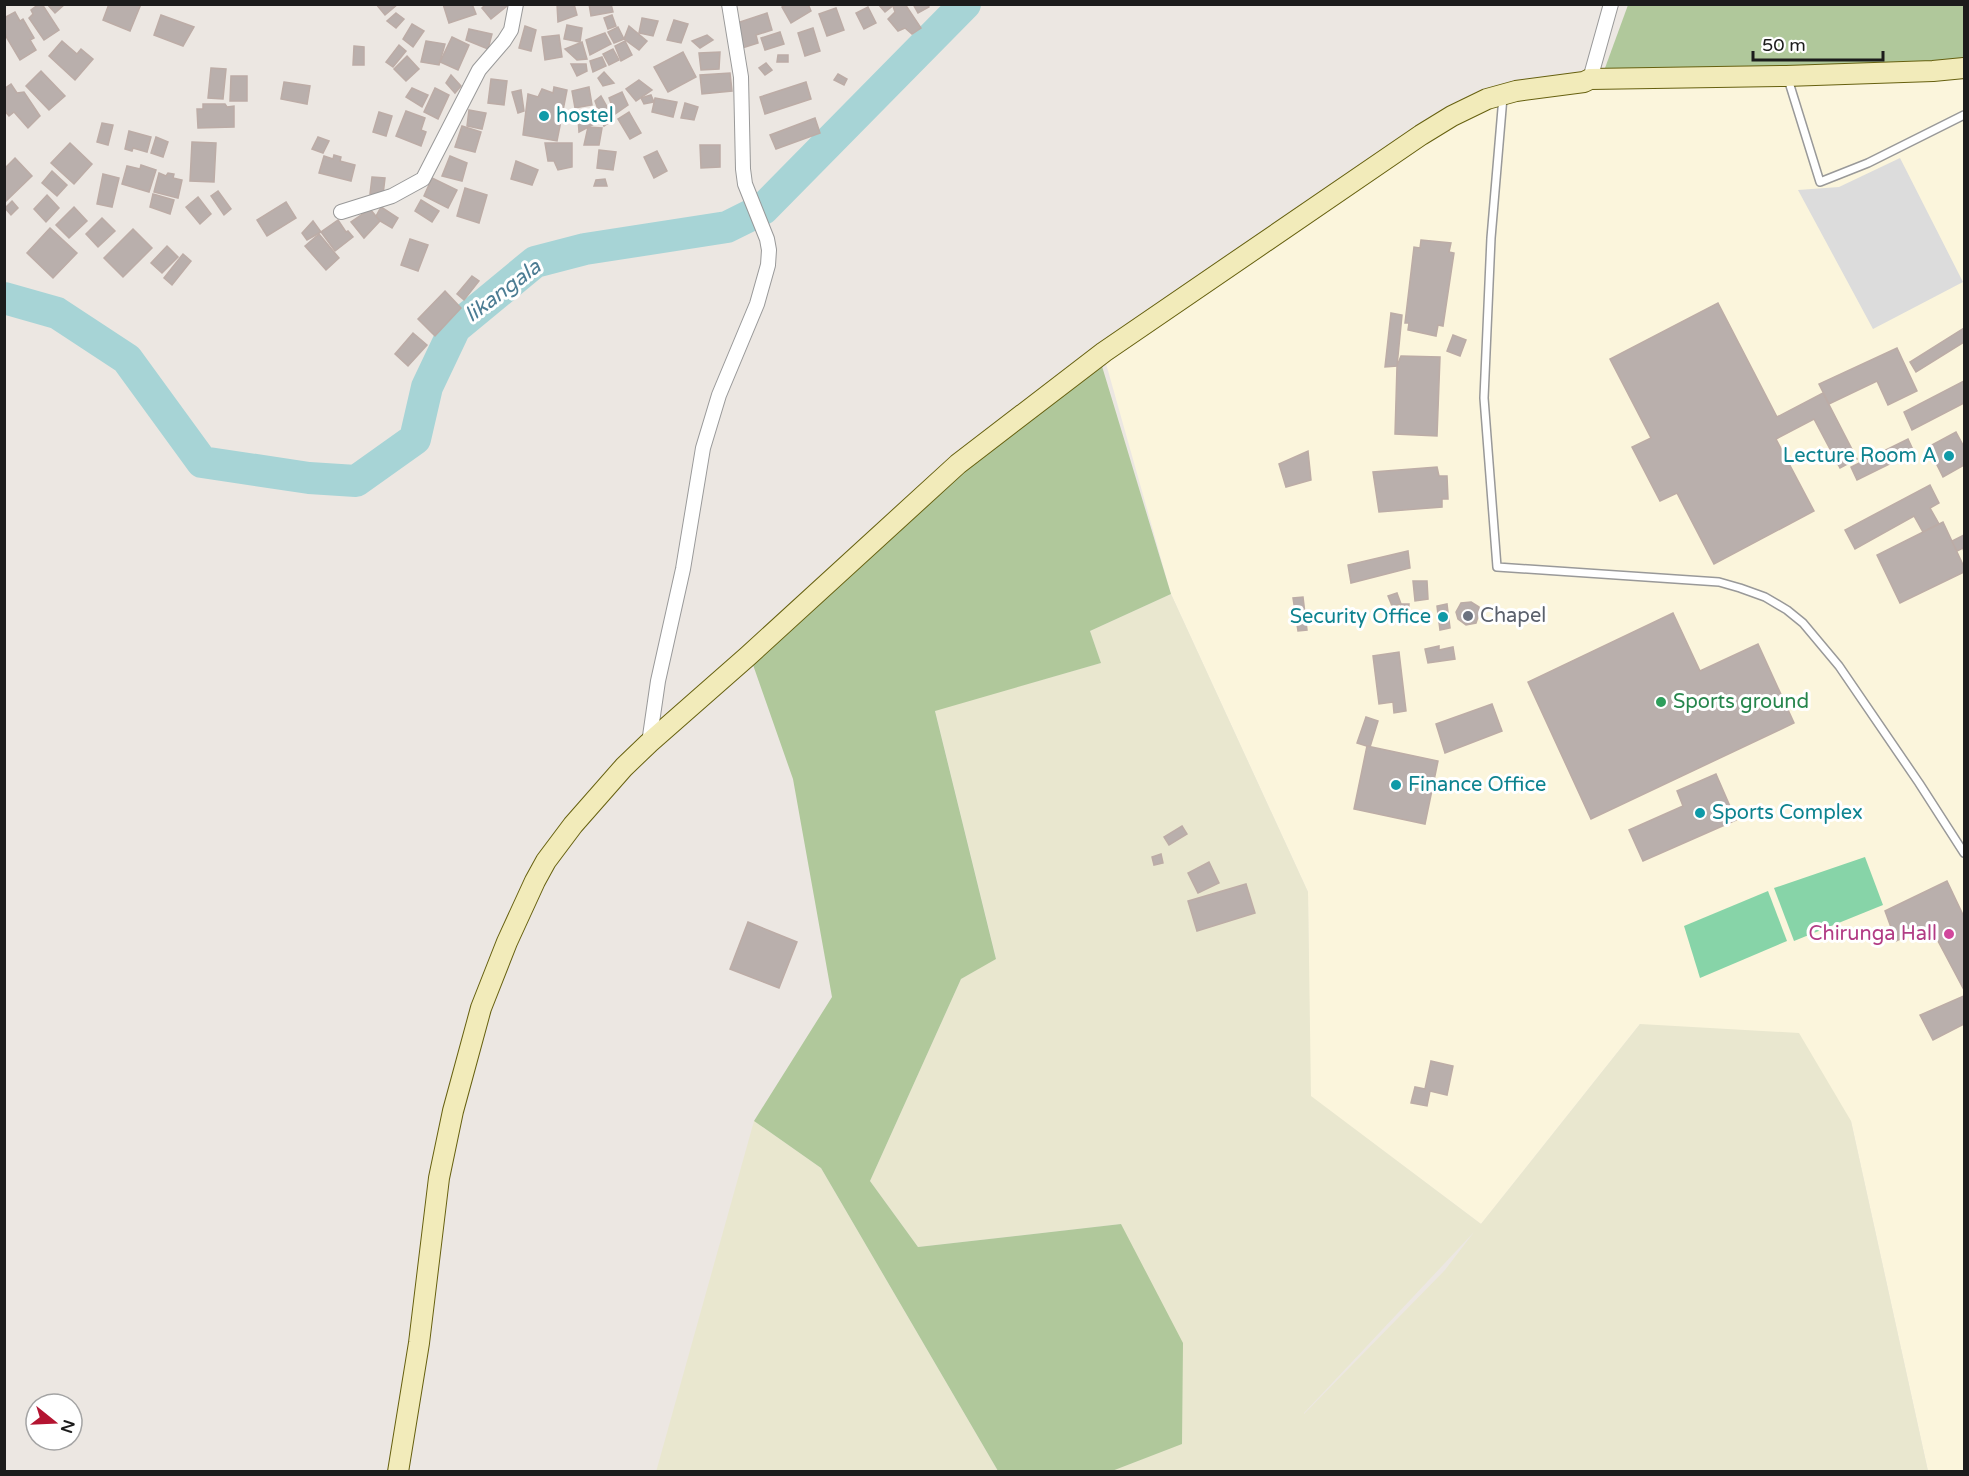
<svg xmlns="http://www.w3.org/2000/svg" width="1969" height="1476" font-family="'Varela Round',sans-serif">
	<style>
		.education { fill: #fbf5dc }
		.farmland { fill: #e9e7cf; fill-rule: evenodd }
		.forest { fill: #b0c89b }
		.pitch { fill: #87d4a8 }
		.parking { fill: #dcdcdc }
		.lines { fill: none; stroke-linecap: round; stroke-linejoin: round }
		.river { stroke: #a7d4d6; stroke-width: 32 }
		.building { fill: #b9afac; stroke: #bcaca6; stroke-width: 1.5 }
		.lane-casing { stroke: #999; stroke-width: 10 }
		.street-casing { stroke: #999; stroke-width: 16 }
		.secondary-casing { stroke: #66600f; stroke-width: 22 }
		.lane { stroke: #fff; stroke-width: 7 }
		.street { stroke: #fff; stroke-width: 14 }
		.secondary { stroke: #f2ebba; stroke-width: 20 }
		.culture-dot { fill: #0f9aa8; stroke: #fff; stroke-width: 2 }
		.worship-dot { fill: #6b7280; stroke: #fff; stroke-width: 2 }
		.leisure-dot { fill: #2e9e5b; stroke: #fff; stroke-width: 2 }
		.hotel-dot { fill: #d1479c; stroke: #fff; stroke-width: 2 }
		.labels { text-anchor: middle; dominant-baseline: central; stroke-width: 6; stroke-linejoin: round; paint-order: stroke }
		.culture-label { font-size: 20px; fill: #0d838f; stroke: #fff; text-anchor: start }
		.worship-label { font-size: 20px; fill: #5b616d; stroke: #fff; text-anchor: start }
		.leisure-label { font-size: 20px; fill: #27864d; stroke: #fff; text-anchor: start }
		.hotel-label { font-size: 20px; fill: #b23c85; stroke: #fff; text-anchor: end }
		.water-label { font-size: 21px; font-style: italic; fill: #4c7c93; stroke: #fff }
	</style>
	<rect width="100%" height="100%" fill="#ece7e2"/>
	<path class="education" d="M 1964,65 L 1964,1471 L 1928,1471 L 1851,1121 L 1640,1024 L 1481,1224 L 1310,1096 L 1308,892 L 1171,594 L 1105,360 L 1434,121 L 1584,82 Z"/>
	<g class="farmland">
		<path d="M 1171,594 L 1308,892 L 1311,1096 L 1481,1224 L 1640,1024 L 1799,1033 L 1851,1121 L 1928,1471 L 1112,1471 L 1182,1443 L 1121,1224 L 918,1247 L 870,1181 L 961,979 L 996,958 L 935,710 L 1101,663 L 1090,631 ZM 1474,1232 L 1445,1270 L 1304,1414 L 1304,1413 Z"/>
		<path d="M 754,1121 L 821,1168 L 998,1471 L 656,1472 Z"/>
	</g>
	<g class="forest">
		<path d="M 1628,5 L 1964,5 L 1964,66 L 1601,79 Z"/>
		<path d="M 1101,363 L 1171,594 L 1090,631 L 1101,663 L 935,711 L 996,959 L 961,979 L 870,1181 L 918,1247 L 1121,1224 L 1183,1343 L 1182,1444 L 1112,1471 L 998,1471 L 821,1168 L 754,1121 L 832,997 L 793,779 L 752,662 L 962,465 Z"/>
	</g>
	<g class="pitch">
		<path d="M 1865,857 L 1883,905 L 1794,941 L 1774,888 Z"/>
		<path d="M 1768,891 L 1787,941 L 1700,978 L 1684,926 Z"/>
	</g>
	<path class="parking" d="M 1900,158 L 1963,282 L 1873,329 L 1798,190 L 1839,187 Z"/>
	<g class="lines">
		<path class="river" d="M 4,298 L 57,313 L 127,359 L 202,462 L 309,478 L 356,481 L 415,439 L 427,387 L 455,328 L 535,262 L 585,249 L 727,227 L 763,209 L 965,4"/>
	</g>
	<g class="building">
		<path d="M 39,4 L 42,4 L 59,30 L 44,40 L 29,18 L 33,14 L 31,10 Z"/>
		<path d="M 47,4 L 65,4 L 55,13 Z"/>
		<path d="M 109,4 L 141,4 L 130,31 L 103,20 Z"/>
		<path d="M 376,4 L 398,4 L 385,15 Z"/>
		<path d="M 443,4 L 472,4 L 476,14 L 449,23 Z"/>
		<path d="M 486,4 L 506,4 L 507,6 L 491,19 L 482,8 Z"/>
		<path d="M 557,4 L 574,4 L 577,15 L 558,22 Z"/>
		<path d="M 589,4 L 611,4 L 613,12 L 591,16 Z"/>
		<path d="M 788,4 L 808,4 L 811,11 L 791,23 L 782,7 Z"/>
		<path d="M 878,4 L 895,4 L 885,12 Z"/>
		<path d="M 896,4 L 905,4 L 921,28 L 912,34 L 905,28 L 898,31 L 888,19 L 895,12 L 893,6 Z"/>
		<path d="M 913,4 L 928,4 L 929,7 L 918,13 Z"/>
		<path d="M 868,7 L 876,23 L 864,29 L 856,13 Z"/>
		<path d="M 836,8 L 844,30 L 827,36 L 819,14 Z"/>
		<path d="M 15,12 L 20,21 L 23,19 L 34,38 L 30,40 L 36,50 L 20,60 L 4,33 L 4,18 Z"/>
		<path d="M 396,13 L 404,19 L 396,28 L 387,21 Z"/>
		<path d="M 767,13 L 772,30 L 756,35 L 758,43 L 742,48 L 734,24 Z"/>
		<path d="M 161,15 L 194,27 L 183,46 L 154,35 Z"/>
		<path d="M 612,15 L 616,26 L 608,29 L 604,18 Z"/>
		<path d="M 642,18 L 658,21 L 653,36 L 639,33 Z"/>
		<path d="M 674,20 L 688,24 L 681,43 L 667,40 Z"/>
		<path d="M 412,24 L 424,31 L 413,47 L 403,39 Z"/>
		<path d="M 567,25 L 582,28 L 580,42 L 564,39 Z"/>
		<path d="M 525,26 L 536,30 L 531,51 L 519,48 Z"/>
		<path d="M 629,26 L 647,41 L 639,50 L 624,39 Z"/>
		<path d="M 618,27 L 624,39 L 614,43 L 608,32 Z"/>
		<path d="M 813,28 L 820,51 L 805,56 L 798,33 Z"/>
		<path d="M 469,29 L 492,34 L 488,49 L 466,40 Z"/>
		<path d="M 780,32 L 784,44 L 765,50 L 761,38 Z"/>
		<path d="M 605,33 L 611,44 L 590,55 L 586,40 Z"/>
		<path d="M 559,35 L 562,57 L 545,60 L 542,37 Z"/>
		<path d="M 707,35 L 713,40 L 700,48 L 692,41 Z"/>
		<path d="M 452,37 L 469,45 L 458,70 L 440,62 Z"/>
		<path d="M 62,41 L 77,54 L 81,49 L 93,59 L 75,80 L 49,56 Z"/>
		<path d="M 426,41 L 445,44 L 439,65 L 421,62 Z"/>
		<path d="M 625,41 L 632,55 L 621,61 L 615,46 Z"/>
		<path d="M 582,42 L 587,59 L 577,60 L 565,49 Z"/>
		<path d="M 399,45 L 406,51 L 393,67 L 386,62 Z"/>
		<path d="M 354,46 L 364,47 L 364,65 L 353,65 Z"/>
		<path d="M 613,49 L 619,60 L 609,65 L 603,54 Z"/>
		<path d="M 683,52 L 696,77 L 668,92 L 654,67 Z"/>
		<path d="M 720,52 L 719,69 L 701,70 L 699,53 Z"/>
		<path d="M 778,55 L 788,55 L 788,62 L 777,62 Z"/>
		<path d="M 407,56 L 419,69 L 406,81 L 394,69 Z"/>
		<path d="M 602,57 L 606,66 L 593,72 L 590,61 Z"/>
		<path d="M 766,63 L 772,70 L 765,75 L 759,68 Z"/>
		<path d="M 571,64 L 586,64 L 587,71 L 577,76 Z"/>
		<path d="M 211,68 L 226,69 L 223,99 L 208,98 Z"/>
		<path d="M 41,71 L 65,96 L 49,110 L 26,86 Z"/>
		<path d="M 604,72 L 614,83 L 603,86 L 598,78 Z"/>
		<path d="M 730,73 L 732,91 L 702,94 L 700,75 Z"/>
		<path d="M 838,74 L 847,79 L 844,85 L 834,80 Z"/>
		<path d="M 451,75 L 461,86 L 455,93 L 446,83 Z"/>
		<path d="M 231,76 L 247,76 L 247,101 L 230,101 Z"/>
		<path d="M 491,79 L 507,81 L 504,105 L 488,103 Z"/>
		<path d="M 639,80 L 652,90 L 636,101 L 626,89 Z"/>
		<path d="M 284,82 L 310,86 L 307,104 L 281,99 Z"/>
		<path d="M 806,82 L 811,99 L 765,114 L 760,97 Z"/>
		<path d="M 11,84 L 17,93 L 24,92 L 40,116 L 28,128 L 14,112 L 9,116 L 4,110 L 4,89 Z"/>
		<path d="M 554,87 L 567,90 L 557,141 L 523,135 L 528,94 L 538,97 L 542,89 L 553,93 Z"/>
		<path d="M 589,87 L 592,105 L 575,108 L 572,91 Z"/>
		<path d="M 412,88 L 428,95 L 422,107 L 406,97 Z"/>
		<path d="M 435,88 L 449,95 L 438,119 L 424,112 Z"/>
		<path d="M 521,90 L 524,111 L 518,113 L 512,92 Z"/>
		<path d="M 622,92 L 628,105 L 615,114 L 609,98 Z"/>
		<path d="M 651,95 L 654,102 L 644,104 L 641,98 Z"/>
		<path d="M 601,96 L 614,119 L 604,126 L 595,101 Z"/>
		<path d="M 655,98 L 677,102 L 673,117 L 652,112 Z"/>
		<path d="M 685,103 L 698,107 L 694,120 L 681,118 Z"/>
		<path d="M 203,104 L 225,104 L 227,107 L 234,106 L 234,127 L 198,128 L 197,109 L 203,109 Z"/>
		<path d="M 469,110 L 486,113 L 482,129 L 467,126 Z"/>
		<path d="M 406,111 L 425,118 L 421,130 L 426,132 L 421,146 L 396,136 Z"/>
		<path d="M 379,112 L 392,116 L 386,136 L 373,132 Z"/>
		<path d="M 629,112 L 641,133 L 630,139 L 618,119 Z"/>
		<path d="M 592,114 L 598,122 L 579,132 L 578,118 Z"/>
		<path d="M 815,118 L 820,133 L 776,149 L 770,135 Z"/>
		<path d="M 102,123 L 113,125 L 108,145 L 97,142 Z"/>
		<path d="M 462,126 L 481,132 L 475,152 L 455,147 Z"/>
		<path d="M 588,127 L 602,128 L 599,145 L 584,145 Z"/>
		<path d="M 129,131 L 151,137 L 147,152 L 133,148 L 132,151 L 125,149 Z"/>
		<path d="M 156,137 L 168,142 L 163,157 L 151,153 Z"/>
		<path d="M 318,137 L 329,141 L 323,153 L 312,149 Z"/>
		<path d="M 192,142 L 216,143 L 214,182 L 190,181 Z"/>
		<path d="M 70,143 L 92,164 L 74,184 L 51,163 Z"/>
		<path d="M 545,143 L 572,143 L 572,167 L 558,170 L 554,161 L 548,161 Z"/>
		<path d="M 700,145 L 720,145 L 720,167 L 701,168 Z"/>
		<path d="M 599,150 L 616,152 L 613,170 L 597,168 Z"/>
		<path d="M 657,151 L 667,171 L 654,178 L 644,157 Z"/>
		<path d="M 334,155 L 341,157 L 340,161 L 355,165 L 351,181 L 319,173 L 324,156 L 333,159 Z"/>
		<path d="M 450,156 L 467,163 L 462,181 L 442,176 Z"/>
		<path d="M 15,158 L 32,176 L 4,203 L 4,169 Z"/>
		<path d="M 516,161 L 538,170 L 532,185 L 511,179 Z"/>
		<path d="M 141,165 L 156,170 L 149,192 L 122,184 L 127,166 L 140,169 Z"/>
		<path d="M 52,171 L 67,185 L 57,196 L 42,183 Z"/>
		<path d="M 159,173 L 166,176 L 168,173 L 174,174 L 173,178 L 182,180 L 178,198 L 154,192 Z"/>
		<path d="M 103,174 L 119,178 L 112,207 L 97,204 Z"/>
		<path d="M 372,177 L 385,178 L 383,195 L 370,194 Z"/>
		<path d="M 432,178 L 457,190 L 448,208 L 424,196 Z"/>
		<path d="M 605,179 L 607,186 L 594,186 L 596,180 Z"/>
		<path d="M 465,188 L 487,195 L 479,223 L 457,216 Z"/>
		<path d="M 218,191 L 231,209 L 224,215 L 211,196 Z"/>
		<path d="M 153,194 L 174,200 L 170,214 L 150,207 Z"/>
		<path d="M 47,195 L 59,208 L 46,222 L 34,209 Z"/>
		<path d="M 198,197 L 211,214 L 200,224 L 186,207 Z"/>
		<path d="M 421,200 L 439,211 L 432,222 L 415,211 Z"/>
		<path d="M 12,201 L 18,208 L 11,215 L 5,208 Z"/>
		<path d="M 286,202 L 296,218 L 267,236 L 257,220 Z"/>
		<path d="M 74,207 L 87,221 L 69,238 L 56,225 Z"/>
		<path d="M 381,207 L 398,218 L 392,228 L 375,218 Z"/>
		<path d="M 370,209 L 380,221 L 364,238 L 351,222 Z"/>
		<path d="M 102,218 L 115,231 L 98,247 L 86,234 Z"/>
		<path d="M 338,220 L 346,232 L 348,231 L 353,237 L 335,251 L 321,232 Z"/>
		<path d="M 313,221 L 321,232 L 307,240 L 302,233 Z"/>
		<path d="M 50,228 L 77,253 L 53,278 L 27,253 Z"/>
		<path d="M 133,229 L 152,248 L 123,277 L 104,258 Z"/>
		<path d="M 319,234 L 339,258 L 326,270 L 305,246 Z"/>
		<path d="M 410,239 L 428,245 L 418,271 L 401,265 Z"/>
		<path d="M 1421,240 L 1451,243 L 1449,252 L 1454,253 L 1443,326 L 1438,325 L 1436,336 L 1408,330 L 1409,323 L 1405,323 L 1414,247 L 1420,248 Z"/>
		<path d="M 167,246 L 178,257 L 162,273 L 151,263 Z"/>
		<path d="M 183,254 L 191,261 L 172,285 L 164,278 Z"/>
		<path d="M 472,276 L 479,281 L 464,300 L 457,294 Z"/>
		<path d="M 445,291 L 461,308 L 435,336 L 418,319 Z"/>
		<path d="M 1718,303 L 1777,417 L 1823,393 L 1857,459 L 1840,468 L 1814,419 L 1776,439 L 1814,511 L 1714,564 L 1677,493 L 1660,501 L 1632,447 L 1651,438 L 1610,359 Z"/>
		<path d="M 1391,313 L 1402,315 L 1397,366 L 1385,367 Z"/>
		<path d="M 1964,328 L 1964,342 L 1916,372 L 1910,362 Z"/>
		<path d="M 413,333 L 427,345 L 408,366 L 395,354 Z"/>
		<path d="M 1453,335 L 1466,340 L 1460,356 L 1447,351 Z"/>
		<path d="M 1897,348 L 1917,391 L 1888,405 L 1877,381 L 1829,404 L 1819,384 Z"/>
		<path d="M 1401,356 L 1440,357 L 1437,436 L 1395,434 L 1397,366 Z"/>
		<path d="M 1964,381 L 1964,403 L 1912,430 L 1904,412 Z"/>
		<path d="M 1956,432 L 1964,447 L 1964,465 L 1943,477 L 1928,447 Z"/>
		<path d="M 1908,439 L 1914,452 L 1857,480 L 1851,467 Z"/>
		<path d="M 1308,451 L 1311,480 L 1286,487 L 1279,464 Z"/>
		<path d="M 1437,467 L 1439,476 L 1447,476 L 1448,499 L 1442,499 L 1442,507 L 1379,512 L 1373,472 Z"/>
		<path d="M 1930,485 L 1939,503 L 1930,508 L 1939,524 L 1923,532 L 1914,516 L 1855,549 L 1845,530 Z"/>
		<path d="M 1943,522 L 1964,567 L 1964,572 L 1900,603 L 1877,555 Z"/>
		<path d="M 1964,535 L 1964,552 L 1963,548 L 1957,551 L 1952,541 Z"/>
		<path d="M 1408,551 L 1410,568 L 1351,583 L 1348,565 Z"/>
		<path d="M 1413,581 L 1427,581 L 1428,599 L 1415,601 Z"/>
		<path d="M 1397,593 L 1401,604 L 1392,606 L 1388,596 Z"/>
		<path d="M 1303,597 L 1307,630 L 1298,631 L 1293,598 Z"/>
		<path d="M 1471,602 L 1479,607 L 1479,614 L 1476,623 L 1466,625 L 1458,619 L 1456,612 L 1461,603 Z"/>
		<path d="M 1401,604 L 1409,604 L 1408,613 L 1399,612 Z"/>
		<path d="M 1447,604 L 1450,628 L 1440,630 L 1437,606 Z"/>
		<path d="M 1673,613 L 1700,671 L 1758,644 L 1794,723 L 1591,819 L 1528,682 Z"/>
		<path d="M 1439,646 L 1439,650 L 1453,647 L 1455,659 L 1428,663 L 1425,649 Z"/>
		<path d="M 1399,652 L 1406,711 L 1394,713 L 1393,702 L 1379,704 L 1373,656 Z"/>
		<path d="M 1492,704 L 1502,731 L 1445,753 L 1436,724 Z"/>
		<path d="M 1366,717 L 1378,721 L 1370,747 L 1357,743 Z"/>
		<path d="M 1367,746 L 1438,761 L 1425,824 L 1354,809 Z"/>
		<path d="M 1716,774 L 1736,820 L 1643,861 L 1629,830 L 1683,806 L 1677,791 Z"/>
		<path d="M 1182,826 L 1187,834 L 1169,845 L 1164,837 Z"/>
		<path d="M 1161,854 L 1163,863 L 1154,865 L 1152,857 Z"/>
		<path d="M 1209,862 L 1219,883 L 1198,893 L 1188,873 Z"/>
		<path d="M 1947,881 L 1964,917 L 1964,990 L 1930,926 L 1896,941 L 1885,911 Z"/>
		<path d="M 1246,884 L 1255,913 L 1197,931 L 1188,901 Z"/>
		<path d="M 748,922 L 797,942 L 779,988 L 730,969 Z"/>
		<path d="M 1964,996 L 1964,1024 L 1933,1040 L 1920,1015 Z"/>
		<path d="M 1431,1061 L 1453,1066 L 1447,1095 L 1430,1091 L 1427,1106 L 1411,1103 L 1415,1087 L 1425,1089 Z"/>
	</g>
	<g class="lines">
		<defs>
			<g id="lane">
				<path d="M 1788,79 L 1820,182 L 1868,163 L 1964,115"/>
				<path d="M 1503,97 L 1491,238 L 1484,398 L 1497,567 L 1719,582 L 1740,588 L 1765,597 L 1787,610 L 1803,623 L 1839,666 L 1919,783 L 1964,853"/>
			</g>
			<g id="street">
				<path d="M 1590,79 L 1611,4"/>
				<path d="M 341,212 L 392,196 L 423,179 L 479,70 L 504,41 L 511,30 L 516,4"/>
				<path d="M 649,743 L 658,681 L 683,569 L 703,448 L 719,395 L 757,304 L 768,265 L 769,250 L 767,239 L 745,184 L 743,169 L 741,77 L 729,4"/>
			</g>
			<path id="secondary" d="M 398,1472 L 419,1343 L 439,1178 L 453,1111 L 481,1008 L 507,942 L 535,881 L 546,861 L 573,825 L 624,767 L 649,743 L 748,656 L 958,464 L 1104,352 L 1421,135 L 1452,116 L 1487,99 L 1516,91 L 1584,82 L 1590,79 L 1786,76 L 1933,71 L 1964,68"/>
		</defs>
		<use href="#lane" class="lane-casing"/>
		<use href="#street" class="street-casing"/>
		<use href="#secondary" class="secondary-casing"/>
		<use href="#lane" class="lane"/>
		<use href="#street" class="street"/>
		<use href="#secondary" class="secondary"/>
	</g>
	<g class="culture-dot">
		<circle cx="544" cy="116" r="6"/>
		<circle cx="1949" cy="456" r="6"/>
		<circle cx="1443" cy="617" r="6"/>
		<circle cx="1396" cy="785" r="6"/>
		<circle cx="1700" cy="813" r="6"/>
	</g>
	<circle class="worship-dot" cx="1468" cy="616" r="6"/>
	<circle class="leisure-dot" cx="1661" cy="702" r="6"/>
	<circle class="hotel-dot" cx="1949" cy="934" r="6"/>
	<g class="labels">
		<g class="culture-label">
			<text x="556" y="116">hostel</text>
			<text x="1937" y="456" text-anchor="end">Lecture Room A</text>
			<text x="1431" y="617" text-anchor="end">Security Office</text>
			<text x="1408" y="785">Finance Office</text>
			<text x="1712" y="813">Sports Complex</text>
		</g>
		<g class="worship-label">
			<text x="1480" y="616">Chapel</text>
		</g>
		<g class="leisure-label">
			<text x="1673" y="702">Sports ground</text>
		</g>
		<g class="hotel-label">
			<text x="1937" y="934">Chirunga Hall</text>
		</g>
		<g class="water-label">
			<text transform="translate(503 291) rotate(-37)">likangala</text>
		</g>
	</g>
	<rect width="1969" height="1476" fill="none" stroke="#1c1c1c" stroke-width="12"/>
	<g transform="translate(54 1422) rotate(108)"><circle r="28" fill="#ffffff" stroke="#a4a4a4" stroke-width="1.5"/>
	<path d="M0-4.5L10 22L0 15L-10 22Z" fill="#b41431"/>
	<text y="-9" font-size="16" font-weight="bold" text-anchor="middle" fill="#1c1c1c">N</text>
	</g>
	<path d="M1753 51v9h130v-9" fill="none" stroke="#1c1c1c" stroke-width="3"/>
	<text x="1762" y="51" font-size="18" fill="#1c1c1c" stroke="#ffffff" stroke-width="4.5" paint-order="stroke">50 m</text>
</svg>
